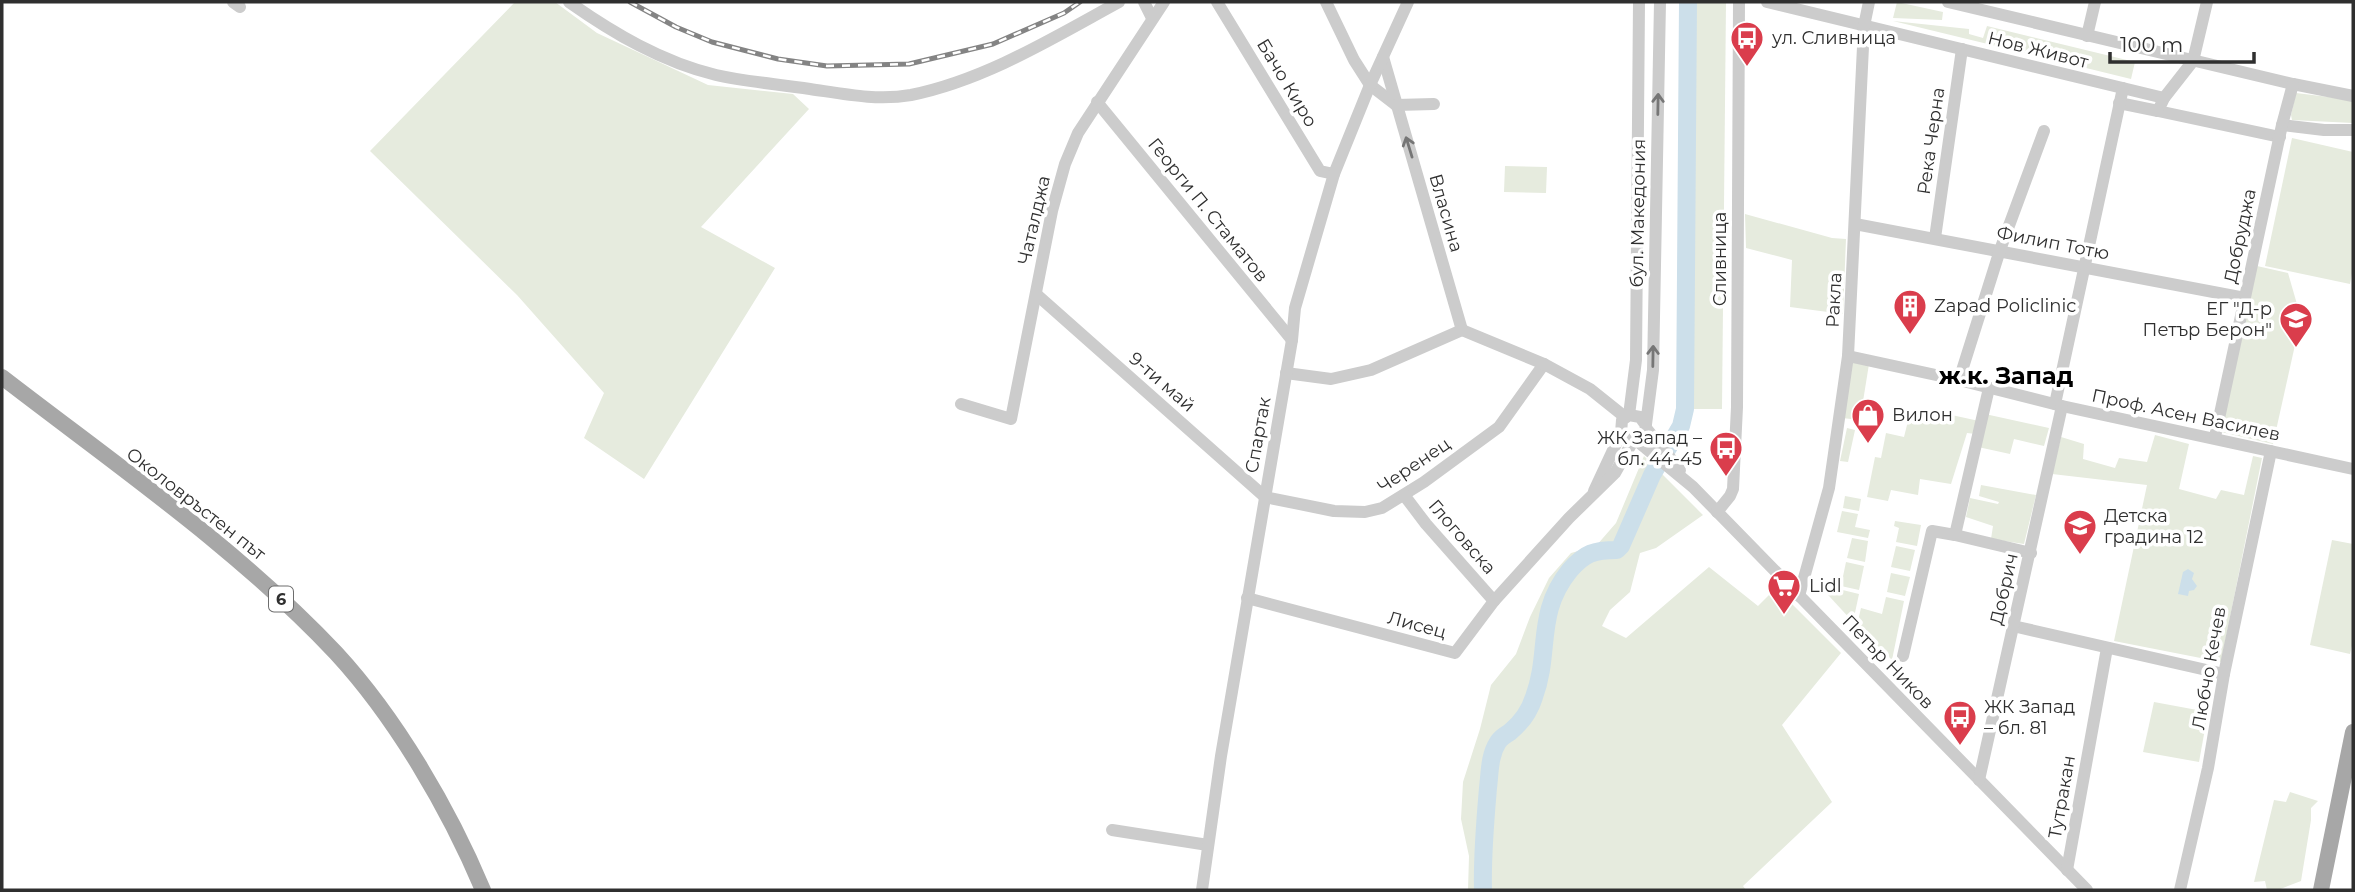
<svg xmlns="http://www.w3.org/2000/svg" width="2355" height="892" font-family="Montserrat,sans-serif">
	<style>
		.green { fill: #e6ebde }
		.water { fill: #ccdfea }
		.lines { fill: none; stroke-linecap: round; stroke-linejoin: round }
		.river { stroke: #ccdfea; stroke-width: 18 }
		.minor { stroke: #ccc; stroke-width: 12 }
		.major { stroke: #a7a7a7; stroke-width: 16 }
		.rail-casing { stroke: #848484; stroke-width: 5 }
		.rail { stroke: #fff; stroke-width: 2.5; stroke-dasharray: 8; stroke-linecap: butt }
		.oneway { stroke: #767676 }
		.labels { text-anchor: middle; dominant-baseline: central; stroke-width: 7; stroke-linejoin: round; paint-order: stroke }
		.shield { fill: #fff; stroke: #6d6d6d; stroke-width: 2 }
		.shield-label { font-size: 16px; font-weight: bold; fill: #2f2f2f }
		.poi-label { font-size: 18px; fill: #2f2f2f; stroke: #fff; text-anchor: start }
		.street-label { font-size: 18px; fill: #2f2f2f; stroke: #fff }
		.district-label { font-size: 24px; font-weight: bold; fill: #000; stroke: #fff }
	</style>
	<rect width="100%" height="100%" fill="#fff"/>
	<g class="green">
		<path d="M 515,2 L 555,2 L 597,33 L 708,85 L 793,94 L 809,109 L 701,227 L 775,268 L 644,479 L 584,438 L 604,393 L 517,295 L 370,151 Z"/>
		<path d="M 1686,2 L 1726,2 L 1722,409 L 1685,409 Z"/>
		<path d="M 1897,2 L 1943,12 L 1942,20 L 1893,18 Z"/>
		<path d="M 1893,21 L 1969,29 L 1969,34 L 1983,38 L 1987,26 L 2135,62 L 2131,79 Z"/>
		<path d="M 2296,93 L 2353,100 L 2353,123 L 2292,120 L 2291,115 Z"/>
		<path d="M 2292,138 L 2353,152 L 2353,268 L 2350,284 L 2265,266 Z"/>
		<path d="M 1505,166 L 1547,167 L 1546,193 L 1504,192 Z"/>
		<path d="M 1745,214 L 1832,238 L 1846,239 L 1843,314 L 1790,307 L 1792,260 L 1746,248 Z"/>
		<path d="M 2257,266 L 2288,273 L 2301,318 L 2273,444 L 2221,432 Z"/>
		<path d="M 1851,361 L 1869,364 L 1860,420 L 1842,418 Z"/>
		<path d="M 1938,412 L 1979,421 L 1976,434 L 1967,433 L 1951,484 L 1920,479 L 1918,495 L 1891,490 L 1888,501 L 1867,497 L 1875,457 L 1881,458 L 1886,433 L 1904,437 L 1909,417 L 1935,423 Z"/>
		<path d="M 1985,414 L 2049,428 L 2044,446 L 2014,439 L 2010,454 L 1978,447 Z"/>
		<path d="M 1847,428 L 1855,430 L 1848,462 L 1840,461 Z"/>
		<path d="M 2155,435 L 2189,444 L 2179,489 L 2216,499 L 2221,490 L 2244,495 L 2253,456 L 2262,458 L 2221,662 L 2114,641 L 2147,485 L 2052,474 L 2061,437 L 2084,444 L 2083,459 L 2115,468 L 2119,458 L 2147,462 Z"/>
		<path d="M 1644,456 L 1703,515 L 1656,548 L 1640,553 L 1630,592 L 1610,610 L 1602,626 L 1626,638 L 1709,567 L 1758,606 L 1776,588 L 1841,653 L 1782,725 L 1832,802 L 1743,886 L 1746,890 L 1468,890 L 1469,856 L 1461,819 L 1463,782 L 1480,729 L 1491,685 L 1516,654 L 1530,617 L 1549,578 L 1571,553 L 1596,546 L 1616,523 Z"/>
		<path d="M 1981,485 L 2036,495 L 2024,544 L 1991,539 L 1993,526 L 1966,517 L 1970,498 L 1998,504 L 1999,502 L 1979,496 Z"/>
		<path d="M 1845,496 L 1861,499 L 1859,511 L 1843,508 Z"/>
		<path d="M 1842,511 L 1858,514 L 1855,527 L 1870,530 L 1868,538 L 1837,532 Z"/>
		<path d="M 1895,521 L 1921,525 L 1917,546 L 1896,542 L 1899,528 L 1894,526 Z"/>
		<path d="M 1852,538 L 1868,541 L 1865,562 L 1847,558 Z"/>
		<path d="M 2332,540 L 2353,544 L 2353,641 L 2350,654 L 2310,645 Z"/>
		<path d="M 1896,546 L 1915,550 L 1910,571 L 1891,567 Z"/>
		<path d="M 1846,562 L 1864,566 L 1859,590 L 1841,586 Z"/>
		<path d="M 1891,573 L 1910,577 L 1905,596 L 1887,592 Z"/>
		<path d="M 1818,584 L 1859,594 L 1853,622 Z"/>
		<path d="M 1886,597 L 1904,601 L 1892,660 L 1857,625 L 1861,608 L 1882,614 Z"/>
		<path d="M 2154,702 L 2208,712 L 2199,762 L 2143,752 Z"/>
		<path d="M 2290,792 L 2318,801 L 2311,808 L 2311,820 L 2301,881 L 2278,890 L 2267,890 L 2265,881 L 2254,882 L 2274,800 L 2286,802 Z"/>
	</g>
	<path class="water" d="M 2188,569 L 2194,573 L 2192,579 L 2197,586 L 2194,590 L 2189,591 L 2188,596 L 2178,594 L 2183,572 Z"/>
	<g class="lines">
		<path class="river" d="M 1483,890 C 1482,856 1485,823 1488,788 C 1490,773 1489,756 1498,742 C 1501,737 1505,735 1510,732 C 1521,723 1530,710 1534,697 C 1551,651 1535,613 1570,570 C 1585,553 1594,550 1617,550 L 1621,546 L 1652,475 L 1681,426 L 1685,409 L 1688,2"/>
		<g class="minor">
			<path d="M 233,2 L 240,7"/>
			<path d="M 569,2 C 613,33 662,62 716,75 C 746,82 779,84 810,89 C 844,94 877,101 911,95 C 985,80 1053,38 1119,2"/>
			<path d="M 1144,2 L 1152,18"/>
			<path d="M 1217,2 L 1320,171 L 1334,174"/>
			<path d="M 1326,2 L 1354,60 L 1370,85 L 1396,105"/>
			<path d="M 1767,2 L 2164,98 L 2158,111 L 2280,137"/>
			<path d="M 1948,2 L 2293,84 L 2353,96"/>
			<path d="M 2087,36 L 2095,2"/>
			<path d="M 1383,57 L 1462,330"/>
			<path d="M 2164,98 L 2193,61 L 2207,2"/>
			<path d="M 1097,102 L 1292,340"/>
			<path d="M 2119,103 L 2158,111"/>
			<path d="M 1396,105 L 1434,104"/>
			<path d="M 2282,125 L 2324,130 L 2353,130"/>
			<path d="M 1855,224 L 2245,298"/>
			<path d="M 1935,238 L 1962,49"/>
			<path d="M 1036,294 L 1265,497 L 1334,511 L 1365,512 L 1382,508 L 1424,482 L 1499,427 L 1544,364"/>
			<path d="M 1462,330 L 1544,364 L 1590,389 L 1625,417"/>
			<path d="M 1848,356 L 1959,380 L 2062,406 L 2353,469"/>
			<path d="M 1286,373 L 1331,379 L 1371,370 L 1462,330"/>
			<path d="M 1959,380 L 2000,250 L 2044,131"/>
			<path d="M 961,404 L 1011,419 L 1052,211 L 1065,164 L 1078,133 L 1164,2"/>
			<path d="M 2055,404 L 2123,88"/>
			<path d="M 1629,415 L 1636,360 L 1639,2"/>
			<path d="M 1645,424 L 1640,417 L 1629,415 L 1622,420 L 1621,433 C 1628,443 1639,442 1645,432 L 1653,370 L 1660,2"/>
			<path d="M 1646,428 L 1680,470"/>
			<path d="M 2215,437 L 2282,125 L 2293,84"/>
			<path d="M 1636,440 L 1693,487 L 2087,890"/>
			<path d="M 1594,491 L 1621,433"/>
			<path d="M 1404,495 L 1426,524 L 1494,601"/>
			<path d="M 1717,512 L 1730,496 L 1733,489 L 1737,407 L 1739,2"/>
			<path d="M 1955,535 L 2031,553"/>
			<path d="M 1799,596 L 1829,488 L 1848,356 L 1864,26 L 1869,2"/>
			<path d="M 1247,598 L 1455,653 L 1494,601 L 1569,518 L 1615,473 L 1633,441"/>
			<path d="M 2013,626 L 2224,674"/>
			<path d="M 1903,656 L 1932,531 L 1955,535 L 1989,388"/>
			<path d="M 1979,780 L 2062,406"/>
			<path d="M 1112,830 L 1208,845"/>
			<path d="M 2067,870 L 2107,648"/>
			<path d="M 1202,890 L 1221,756 L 1292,340 L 1295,308 L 1334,174 L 1370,85 L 1408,2"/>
			<path d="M 2180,890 L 2208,768 L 2224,674 L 2271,451"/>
		</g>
		<g class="major">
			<path d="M 2,377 C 116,465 237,548 336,653 C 396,718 449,809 483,890"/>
			<path d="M 2321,890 L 2353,732"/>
		</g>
		<defs>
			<path id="rail" d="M 630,2 L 676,27 L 712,42 L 778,59 L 827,66 L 909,64 L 993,44 L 1064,13 L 1080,2"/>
		</defs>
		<use href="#rail" class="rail-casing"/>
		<use href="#rail" class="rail"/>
	</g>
	<defs><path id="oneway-shaft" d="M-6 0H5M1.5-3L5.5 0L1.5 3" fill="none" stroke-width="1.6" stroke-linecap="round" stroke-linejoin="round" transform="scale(1.75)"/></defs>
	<g class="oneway">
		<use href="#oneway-shaft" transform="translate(1658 104) rotate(-89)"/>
		<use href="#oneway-shaft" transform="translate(1409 147) rotate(-107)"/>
		<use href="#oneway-shaft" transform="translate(1653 356) rotate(-89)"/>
	</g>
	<defs>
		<symbol id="bus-pin" viewBox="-11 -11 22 30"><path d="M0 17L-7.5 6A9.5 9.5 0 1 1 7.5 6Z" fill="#da3d4c" stroke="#fff"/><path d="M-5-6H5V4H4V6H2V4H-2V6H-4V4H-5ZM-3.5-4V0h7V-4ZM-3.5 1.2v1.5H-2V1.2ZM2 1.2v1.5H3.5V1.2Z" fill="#fff"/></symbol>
		<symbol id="building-pin" viewBox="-11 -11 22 30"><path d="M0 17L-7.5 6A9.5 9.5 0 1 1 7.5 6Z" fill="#da3d4c" stroke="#fff"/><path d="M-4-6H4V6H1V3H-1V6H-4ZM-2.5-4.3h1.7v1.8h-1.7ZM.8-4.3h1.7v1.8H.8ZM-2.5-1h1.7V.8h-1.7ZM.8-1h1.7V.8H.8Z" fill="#fff"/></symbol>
		<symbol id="school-pin" viewBox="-11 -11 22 30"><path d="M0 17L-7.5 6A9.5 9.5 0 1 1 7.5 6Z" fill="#da3d4c" stroke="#fff"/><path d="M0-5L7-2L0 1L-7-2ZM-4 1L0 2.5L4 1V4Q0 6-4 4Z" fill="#fff"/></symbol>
		<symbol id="shop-pin" viewBox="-11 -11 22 30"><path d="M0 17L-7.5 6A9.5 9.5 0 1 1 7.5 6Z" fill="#da3d4c" stroke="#fff"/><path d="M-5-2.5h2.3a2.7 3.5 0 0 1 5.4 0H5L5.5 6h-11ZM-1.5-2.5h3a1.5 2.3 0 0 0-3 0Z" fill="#fff"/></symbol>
		<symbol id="supermarket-pin" viewBox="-11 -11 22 30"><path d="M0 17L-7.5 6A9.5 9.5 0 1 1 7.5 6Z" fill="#da3d4c" stroke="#fff"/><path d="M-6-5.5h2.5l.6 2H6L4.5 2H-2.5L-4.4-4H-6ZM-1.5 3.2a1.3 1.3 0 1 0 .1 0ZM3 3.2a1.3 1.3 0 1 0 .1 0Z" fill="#fff"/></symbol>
	</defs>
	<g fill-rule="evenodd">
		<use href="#bus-pin" x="1728" y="19" width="38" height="52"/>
		<use href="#building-pin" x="1891" y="287" width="38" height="52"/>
		<use href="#school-pin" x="2277" y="300" width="38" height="52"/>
		<use href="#shop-pin" x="1849" y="396" width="38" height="52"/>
		<use href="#bus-pin" x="1707" y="429" width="38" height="52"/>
		<use href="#school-pin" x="2061" y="507" width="38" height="52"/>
		<use href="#supermarket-pin" x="1765" y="567" width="38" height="52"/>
		<use href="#bus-pin" x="1941" y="698" width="38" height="52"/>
	</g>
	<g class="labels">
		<rect class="shield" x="269" y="586.5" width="24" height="25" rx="5"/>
		<g class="shield-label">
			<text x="281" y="599">6</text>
		</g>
		<g class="poi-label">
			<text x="1772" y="38">ул. Сливница</text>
			<text x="1934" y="306">Zapad Policlinic</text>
			<text x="2272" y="309" text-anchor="end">ЕГ "Д-р<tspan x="2272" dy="21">Петър Берон"</tspan></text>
			<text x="1892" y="415">Вилон</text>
			<text x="1702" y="438" text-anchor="end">ЖК Запад –<tspan x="1702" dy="21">бл. 44-45</tspan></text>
			<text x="2104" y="516">Детска<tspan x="2104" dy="21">градина 12</tspan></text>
			<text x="1809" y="586">Lidl</text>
			<text x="1984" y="707">ЖК Запад<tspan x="1984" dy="21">– бл. 81</tspan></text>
		</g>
		<g class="street-label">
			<text transform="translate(2038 50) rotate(14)">Нов Живот</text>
			<text transform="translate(1287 83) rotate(59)">Бачо Киро</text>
			<text transform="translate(1931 141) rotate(-82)">Река Черна</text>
			<text transform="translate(1208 210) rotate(51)">Георги П. Стаматов</text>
			<text transform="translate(1446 213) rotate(74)">Власина</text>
			<text transform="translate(1638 213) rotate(-89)">бул. Македония</text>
			<text transform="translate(1034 220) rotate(-77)">Чаталджа</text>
			<text transform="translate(2240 236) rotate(-78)">Добруджа</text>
			<text transform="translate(2053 243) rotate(11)">Филип Тотю</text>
			<text transform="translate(1720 259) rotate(-90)">Сливница</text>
			<text transform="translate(1834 300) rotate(-87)">Ракла</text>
			<text transform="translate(1162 382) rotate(41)">9-ти май</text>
			<text transform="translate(2186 415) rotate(12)">Проф. Асен Василев</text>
			<text transform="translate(1258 435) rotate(-80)">Спартак</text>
			<text transform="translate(1414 465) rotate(-34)">Черенец</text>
			<text transform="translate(196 504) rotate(38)">Околовръстен път</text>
			<text transform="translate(1462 537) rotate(49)">Глоговска</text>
			<text transform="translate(2004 589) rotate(-77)">Добрич</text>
			<text transform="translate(1417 625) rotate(15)">Лисец</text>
			<text transform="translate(1888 662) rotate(46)">Петър Ников</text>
			<text transform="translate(2209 668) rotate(-80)">Любчо Кечев</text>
			<text transform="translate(2062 797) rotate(-80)">Тутракан</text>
		</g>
		<g class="district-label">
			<text x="2006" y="375">ж.к. Запад</text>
		</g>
	</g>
	<rect width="2355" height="892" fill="none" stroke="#2f2f2f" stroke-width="7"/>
	<path d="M2110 52v10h144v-10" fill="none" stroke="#2f2f2f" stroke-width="3.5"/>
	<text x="2120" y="52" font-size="21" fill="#2f2f2f" stroke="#ffffff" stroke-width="5" paint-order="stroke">100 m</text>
</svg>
